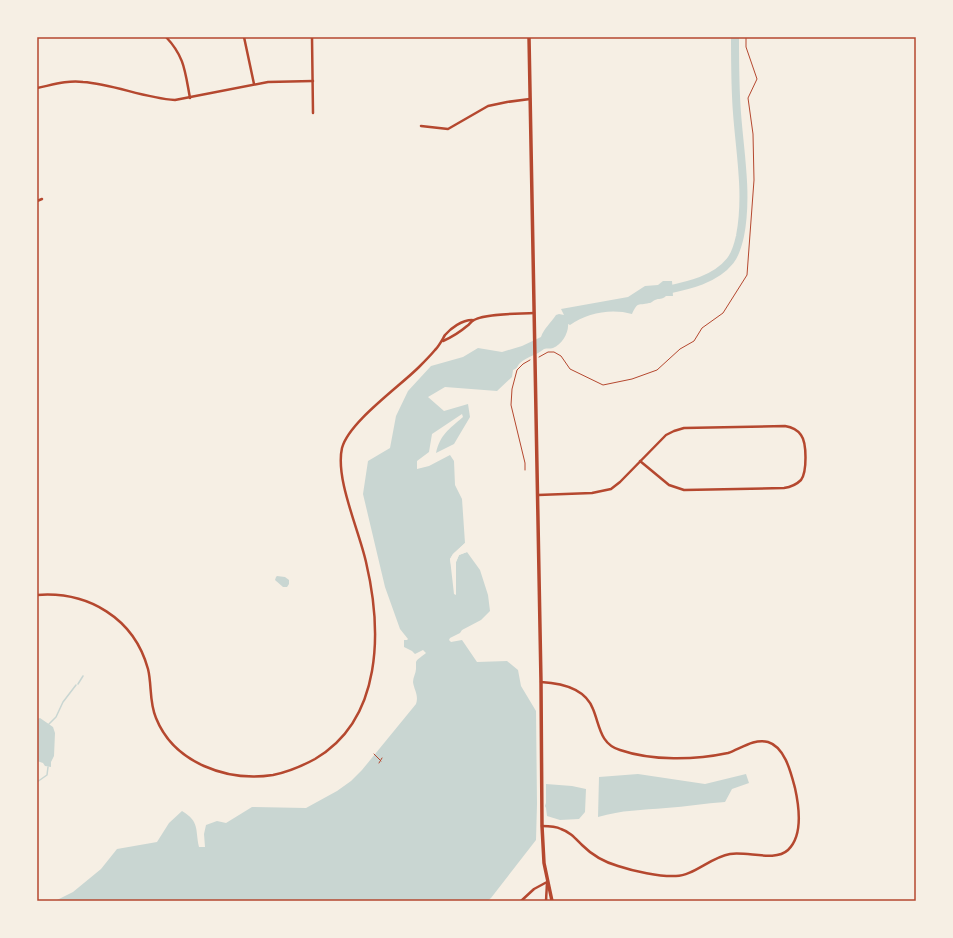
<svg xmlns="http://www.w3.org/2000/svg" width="953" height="938" font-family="'PT Sans',sans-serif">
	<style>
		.water { fill: #c9d6d2 }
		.pier { fill: #f6efe4 }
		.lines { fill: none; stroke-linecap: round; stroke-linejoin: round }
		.stream { stroke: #c9d6d2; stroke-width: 1.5 }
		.river { stroke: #c9d6d2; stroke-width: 8 }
		.path { stroke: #b5482f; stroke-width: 1 }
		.minor { stroke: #b5482f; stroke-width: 2.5 }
		.tertiary { stroke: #b5482f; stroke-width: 3.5 }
		.neatline { fill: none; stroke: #b5482f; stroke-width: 1.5 }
	</style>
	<rect width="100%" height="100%" fill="#f6efe4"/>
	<g class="water">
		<path d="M 663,281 L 672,281 L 673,296 L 666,296 C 662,300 659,298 655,300 C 652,301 652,303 649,303 C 638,306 638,301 632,314 C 611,308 587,313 570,325 L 568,324 C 569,332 562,345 553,348 C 550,349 547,348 544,349 C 537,355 526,357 520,363 C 517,366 518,368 513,370 L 512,377 L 497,391 L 445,387 L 428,397 L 444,411 L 468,404 L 470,417 L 454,444 L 436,453 C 440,435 449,429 463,417 L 462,414 L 432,434 L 429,452 L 417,461 L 417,469 L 429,466 L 450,455 L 454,461 L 455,485 L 462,499 L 465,543 L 453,554 L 450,559 L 456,592 L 456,562 L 459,555 L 467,552 L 480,570 L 488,595 L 490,611 L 481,620 L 462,630 L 460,633 L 450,638 L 449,640 L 451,642 L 462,640 L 477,662 L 507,661 L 518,670 L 521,686 L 536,711 L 537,804 L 536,840 L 491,898 L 487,901 L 55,901 L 73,892 L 101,869 L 117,849 L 157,842 L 169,823 L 182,811 C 200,822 195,829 199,847 L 205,847 L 204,834 L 206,825 L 217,821 L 226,823 L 252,807 L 306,808 L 337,791 L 351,781 L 362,770 L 416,704 C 419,695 414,690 413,682 C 413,677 416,673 416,669 C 416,667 416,664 416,662 C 418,658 423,656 426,653 L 423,650 L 415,654 L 412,651 L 404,647 L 404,640 L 407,640 L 408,639 L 400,629 L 385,587 L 363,494 L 368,461 L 390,448 L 396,416 L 408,391 L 431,366 L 463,357 L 478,348 L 502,352 L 522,346 L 541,337 C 544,328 551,323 556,315 L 559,314 L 564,315 L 561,309 L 628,297 L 645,286 L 658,285 Z"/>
		<path d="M 277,576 L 285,577 L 289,580 L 289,584 L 287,587 L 283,587 L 275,580 L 276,577 Z"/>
		<path d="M 40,718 L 53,727 L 55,733 L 54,756 L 51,762 L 51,767 L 45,766 L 43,763 L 37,761 L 37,719 Z"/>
		<path d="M 638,774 L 705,784 L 746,774 L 749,783 L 732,789 L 725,802 C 705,803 686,807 666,808 C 642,810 622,810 598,817 L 599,777 Z"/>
		<path d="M 546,784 L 572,786 L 586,789 L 585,812 L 579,819 L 560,820 L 547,816 L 546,808 L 545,806 L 546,803 Z"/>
	</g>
	<path class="pier" d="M 465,543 L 465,545 L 454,556 L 452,559 L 454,577 L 454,562 L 458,553 L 467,550 L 467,552 L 459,555 L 456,562 L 456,595 L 454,594 L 450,559 L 453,554 Z"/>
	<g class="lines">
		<g class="stream">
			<path d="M 78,684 L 83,676"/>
			<path d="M 49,724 L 56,717 L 63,702 L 76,685"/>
			<path d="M 37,782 L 47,775 L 48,767"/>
		</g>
		<path class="river" d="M 662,291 C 685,286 714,281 730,261 C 735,255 738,245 740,236 C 748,195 740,154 737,113 C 735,88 735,62 735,37"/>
		<g class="path">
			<path d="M 539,357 L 548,352 L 554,352 L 561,356 L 570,369 L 603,385 L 632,379 L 657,370 L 680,349 L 694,341 L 702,328 L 723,313 L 747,275 L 754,180 L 753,134 L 748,98 L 757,79 L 746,47 L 746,37"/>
			<path d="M 525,470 L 525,463 L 511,405 L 512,389 L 517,370 L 523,364 L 530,360"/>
			<path d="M 374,754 L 381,761"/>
			<path d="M 379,763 L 382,758"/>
		</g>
		<g class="minor">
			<path d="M 166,37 C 185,57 185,72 190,98"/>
			<path d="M 244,37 L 254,84"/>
			<path d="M 312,37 L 313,113"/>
			<path d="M 37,88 C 52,85 67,80 83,82 C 114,84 143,98 175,100 L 268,82 L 313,81"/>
			<path d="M 421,126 L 448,129 L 488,106 L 507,102 L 530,99"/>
			<path d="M 37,201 L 42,199"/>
			<path d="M 443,341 C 452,337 460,332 467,326 C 470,324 471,321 474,320 C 487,313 519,314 534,313"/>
			<path d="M 538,495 L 592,493 L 611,489 L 620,482 L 666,435 L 674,431 L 684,428 L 785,426 C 791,427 797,429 801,435 C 807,443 807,472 801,480 C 796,485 791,487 784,488 L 684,490 L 669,485 L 640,461"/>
			<path d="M 37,595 C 88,591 134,618 148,669 C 152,685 149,702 156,718 C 174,763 227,782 273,775 C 288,772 302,766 315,759 C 383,719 382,630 366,562 C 359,530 335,479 342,448 C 349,422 399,387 419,367 C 425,361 430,356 435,350 C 439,346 442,340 445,335 C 451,328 462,320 472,320"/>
			<path d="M 541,682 C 560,683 585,688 593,709 C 600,726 600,744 620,750 C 652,761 695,760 728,753 C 740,749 754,738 768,742 C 785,747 791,773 795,788 C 799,806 803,836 788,850 C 775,862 747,851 730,854 C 711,857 693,876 676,876 C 660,877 633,871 618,866 C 604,862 592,855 582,845 C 575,838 570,832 561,829 C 555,826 548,826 542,826"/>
			<path d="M 521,901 L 534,889 L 547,882"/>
			<path d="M 546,901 L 547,883"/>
		</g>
		<path class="tertiary" d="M 529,37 L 541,682 L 542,826 L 544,863 L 552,901"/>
	</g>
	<rect width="953" height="938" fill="none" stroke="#f6efe4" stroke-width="76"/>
	<rect x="38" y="38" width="877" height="862" class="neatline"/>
</svg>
